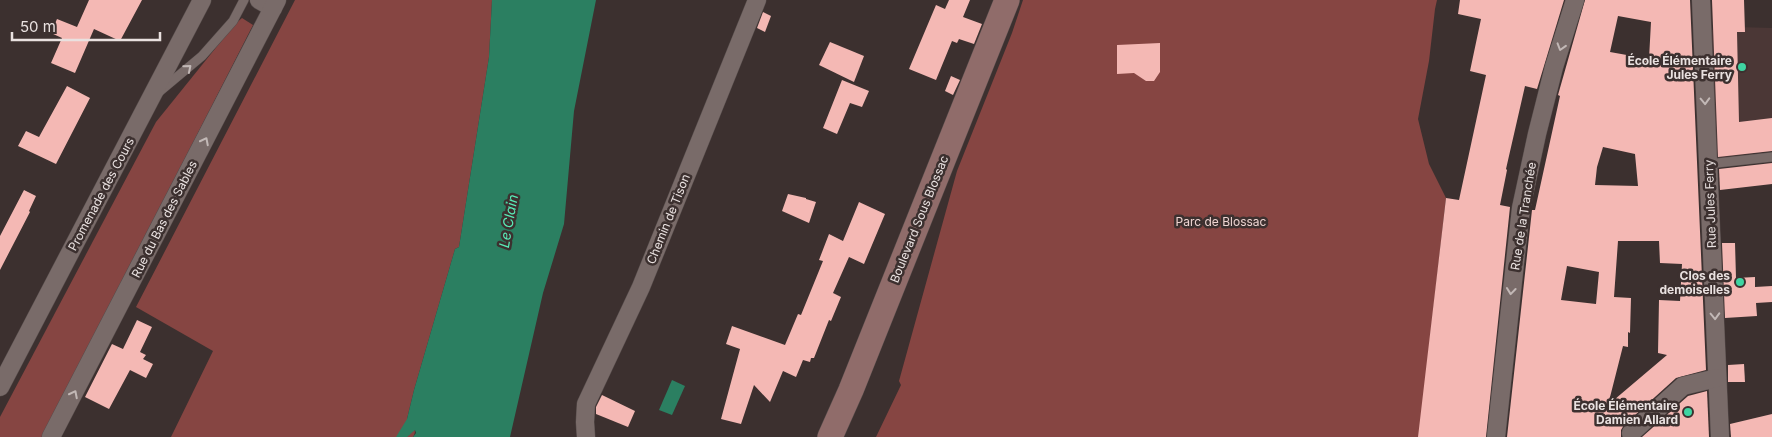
<svg xmlns="http://www.w3.org/2000/svg" width="1772" height="437" font-family="Inter,sans-serif">
	<style>
		.built { fill: #4b3736 }
		.green { fill: #864542 }
		.water { fill: #2b7f61 }
		.building { fill: #f4b8b4; fill-rule: evenodd }
		.lines { fill: none; stroke-linecap: round; stroke-linejoin: round }
		.lane-casing { stroke: #564c4b; stroke-width: 10 }
		.street-casing { stroke: #564c4b; stroke-width: 19 }
		.secondary-casing { stroke: #564c4b; stroke-width: 26 }
		.lane { stroke: #796b69; stroke-width: 9 }
		.street { stroke: #796b69; stroke-width: 18 }
		.secondary { stroke: #906c6a; stroke-width: 25 }
		.oneway { stroke: #c2b8b6 }
		.poi-dot { fill: #3fd4a2; stroke: #3c302f; stroke-width: 2 }
		.labels { text-anchor: middle; dominant-baseline: central; stroke-width: 5; stroke-linejoin: round; paint-order: stroke }
		.poi-label { font-size: 12px; font-weight: bold; fill: #e9e1e0; stroke: #3c302f; text-anchor: end }
		.street-label { font-size: 12px; fill: #e9e1e0; stroke: #3c302f }
		.park-label { font-size: 12px; fill: #eed4d1; stroke: #3c302f }
		.water-label { font-size: 14px; font-style: italic; fill: #59ecb8; stroke: #3c302f }
	</style>
	<rect width="100%" height="100%" fill="#3c302f"/>
	<path class="built" d="M 1737,27 L 1772,28 L 1772,151 L 1717,158 L 1711,30 Z"/>
	<g class="green">
		<path d="M 295,0 L 492,0 L 489,57 L 459,247 L 455,249 L 414,390 L 407,419 C 412,425 418,430 413,437 L 171,437 L 213,351 L 136,307 Z"/>
		<path d="M 1023,0 L 1437,0 L 1435,9 L 1429,61 L 1418,119 L 1429,164 L 1446,198 L 1419,437 L 876,437 L 901,385 L 899,381 L 957,171 L 1012,33 Z"/>
		<path d="M 242,18 L 253,25 L 43,437 L 0,437 L 0,417 L 156,122 L 235,24 Z"/>
	</g>
	<g class="water">
		<path d="M 492,0 L 596,0 L 574,111 L 564,224 L 543,293 L 510,437 L 413,437 L 416,433 L 415,430 L 407,437 L 396,437 L 407,419 L 414,390 L 455,249 L 459,247 L 489,57 Z"/>
		<path d="M 672,380 L 685,386 L 672,415 L 659,410 Z"/>
	</g>
	<g class="building">
		<path d="M 89,0 L 142,0 L 120,41 L 94,29 L 75,73 L 51,63 L 62,38 L 51,33 L 57,19 L 77,27 Z"/>
		<path d="M 949,0 L 970,0 L 963,17 L 982,24 L 974,44 L 959,39 L 957,43 L 952,41 L 936,80 L 909,69 L 936,5 L 945,9 Z"/>
		<path d="M 1460,0 L 1564,0 L 1537,89 L 1525,86 L 1506,169 L 1507,170 L 1500,205 L 1510,207 L 1486,437 L 1418,437 L 1446,198 L 1459,200 L 1486,75 L 1470,71 L 1481,19 L 1458,14 Z"/>
		<path d="M 1585,0 L 1690,0 L 1706,370 L 1676,378 L 1624,425 L 1621,430 L 1621,437 L 1507,437 L 1532,210 L 1535,210 L 1560,96 L 1558,95 ZM 1618,16 L 1651,22 L 1649,59 L 1610,52 ZM 1603,147 L 1635,154 L 1638,186 L 1595,185 L 1597,167 ZM 1618,241 L 1659,241 L 1660,263 L 1682,264 L 1680,301 L 1659,300 L 1658,353 L 1667,355 L 1608,405 L 1623,346 L 1628,347 L 1628,332 L 1630,333 L 1631,298 L 1614,297 ZM 1567,266 L 1599,272 L 1596,304 L 1561,300 Z"/>
		<path d="M 1712,0 L 1744,0 L 1745,32 L 1737,32 L 1739,122 L 1772,118 L 1772,151 L 1718,157 Z"/>
		<path d="M 763,12 L 771,16 L 765,32 L 757,28 Z"/>
		<path d="M 830,42 L 864,56 L 854,82 L 819,65 Z"/>
		<path d="M 1160,43 L 1160,72 L 1154,81 L 1146,81 L 1134,73 L 1117,74 L 1117,45 Z"/>
		<path d="M 951,76 L 960,80 L 953,95 L 945,91 Z"/>
		<path d="M 842,80 L 869,91 L 862,107 L 850,103 L 837,134 L 823,128 Z"/>
		<path d="M 67,86 L 90,98 L 56,164 L 18,146 L 26,131 L 39,137 Z"/>
		<path d="M 1772,163 L 1772,184 L 1720,190 L 1719,169 Z"/>
		<path d="M 24,190 L 36,196 L 29,211 L 30,212 L 0,270 L 0,236 Z"/>
		<path d="M 788,194 L 806,198 L 806,199 L 816,202 L 809,223 L 782,211 Z"/>
		<path d="M 859,202 L 885,214 L 864,264 L 849,257 L 833,293 L 841,297 L 831,321 L 829,320 L 814,358 L 811,358 L 810,362 L 803,360 L 796,377 L 783,371 L 770,402 L 754,385 L 741,424 L 721,419 L 740,349 L 726,344 L 732,326 L 785,345 L 798,314 L 801,315 L 823,261 L 819,260 L 829,234 L 843,241 Z"/>
		<path d="M 1722,243 L 1735,243 L 1736,278 L 1755,277 L 1755,287 L 1772,286 L 1772,302 L 1756,303 L 1757,316 L 1725,318 Z"/>
		<path d="M 137,320 L 152,327 L 140,352 L 146,355 L 143,359 L 153,364 L 146,378 L 130,370 L 109,409 L 85,397 L 112,344 L 123,349 Z"/>
		<path d="M 1744,364 L 1745,382 L 1728,382 L 1728,365 Z"/>
		<path d="M 1707,391 L 1709,437 L 1642,437 L 1688,396 Z"/>
		<path d="M 602,395 L 635,411 L 628,427 L 596,414 L 596,407 Z"/>
		<path d="M 1772,414 L 1772,437 L 1731,437 L 1730,424 Z"/>
	</g>
	<g class="lines">
		<defs>
			<g id="lane">
				<path d="M 159,92 L 202,56 L 233,21 L 244,0"/>
				<path d="M 1708,164 L 1772,157"/>
			</g>
			<g id="street">
				<path d="M 259,0 L 273,8"/>
				<path d="M 1701,0 L 1720,437"/>
				<path d="M 0,387 L 202,0"/>
				<path d="M 1631,433 L 1683,386 L 1717,378"/>
				<path d="M 51,437 L 277,0"/>
				<path d="M 586,437 L 585,422 L 586,404 L 641,287 L 757,0"/>
				<path d="M 1496,437 L 1521,208 L 1537,134 L 1554,67 L 1575,0"/>
			</g>
			<path id="secondary" d="M 830,437 L 851,390 L 1007,0"/>
		</defs>
		<use href="#lane" class="lane-casing"/>
		<use href="#street" class="street-casing"/>
		<use href="#secondary" class="secondary-casing"/>
		<use href="#lane" class="lane"/>
		<use href="#street" class="street"/>
		<use href="#secondary" class="secondary"/>
	</g>
	<defs><path id="oneway-chevron" d="M-2-3.5L2.5 0L-2 3.5" fill="none" stroke-width="1.6" stroke-linecap="round" stroke-linejoin="round" transform="scale(1.25)"/></defs>
	<g class="oneway">
		<use href="#oneway-chevron" transform="translate(1561 47) rotate(107)"/>
		<use href="#oneway-chevron" transform="translate(188 68) rotate(-40)"/>
		<use href="#oneway-chevron" transform="translate(1705 101) rotate(88)"/>
		<use href="#oneway-chevron" transform="translate(205 141) rotate(-63)"/>
		<use href="#oneway-chevron" transform="translate(1511 291) rotate(96)"/>
		<use href="#oneway-chevron" transform="translate(1715 316) rotate(88)"/>
		<use href="#oneway-chevron" transform="translate(74 394) rotate(-63)"/>
	</g>
	<g class="poi-dot">
		<circle cx="1742" cy="67" r="5"/>
		<circle cx="1740" cy="282" r="5"/>
		<circle cx="1688" cy="412" r="5"/>
	</g>
	<g class="labels">
		<g class="poi-label">
			<text x="1732" y="60">École Élémentaire<tspan x="1732" dy="14">Jules Ferry</tspan></text>
			<text x="1730" y="275">Clos des<tspan x="1730" dy="14">demoiselles</tspan></text>
			<text x="1678" y="405">École Élémentaire<tspan x="1678" dy="14">Damien Allard</tspan></text>
		</g>
		<g class="street-label">
			<text transform="translate(101 194) rotate(-62)">Promenade des Cours</text>
			<text transform="translate(1710 204) rotate(-92)">Rue Jules Ferry</text>
			<text transform="translate(1523 216) rotate(-81)">Rue de la Tranchée</text>
			<text transform="translate(164 219) rotate(-63)">Rue du Bas des Sables</text>
			<text transform="translate(668 219) rotate(-68)">Chemin de Tison</text>
			<text transform="translate(919 219) rotate(-68)">Boulevard Sous Blossac</text>
		</g>
		<g class="park-label">
			<text x="1221" y="221">Parc de Blossac</text>
		</g>
		<g class="water-label">
			<text transform="translate(508 221) rotate(-80)">Le Clain</text>
		</g>
	</g>
	<path d="M12 32v8h148v-8" fill="none" stroke="#e9e1e0" stroke-width="2.5"/>
	<text x="20" y="32" font-size="15" fill="#e9e1e0" stroke="#3c302f" stroke-width="4" paint-order="stroke">50 m</text>
</svg>
